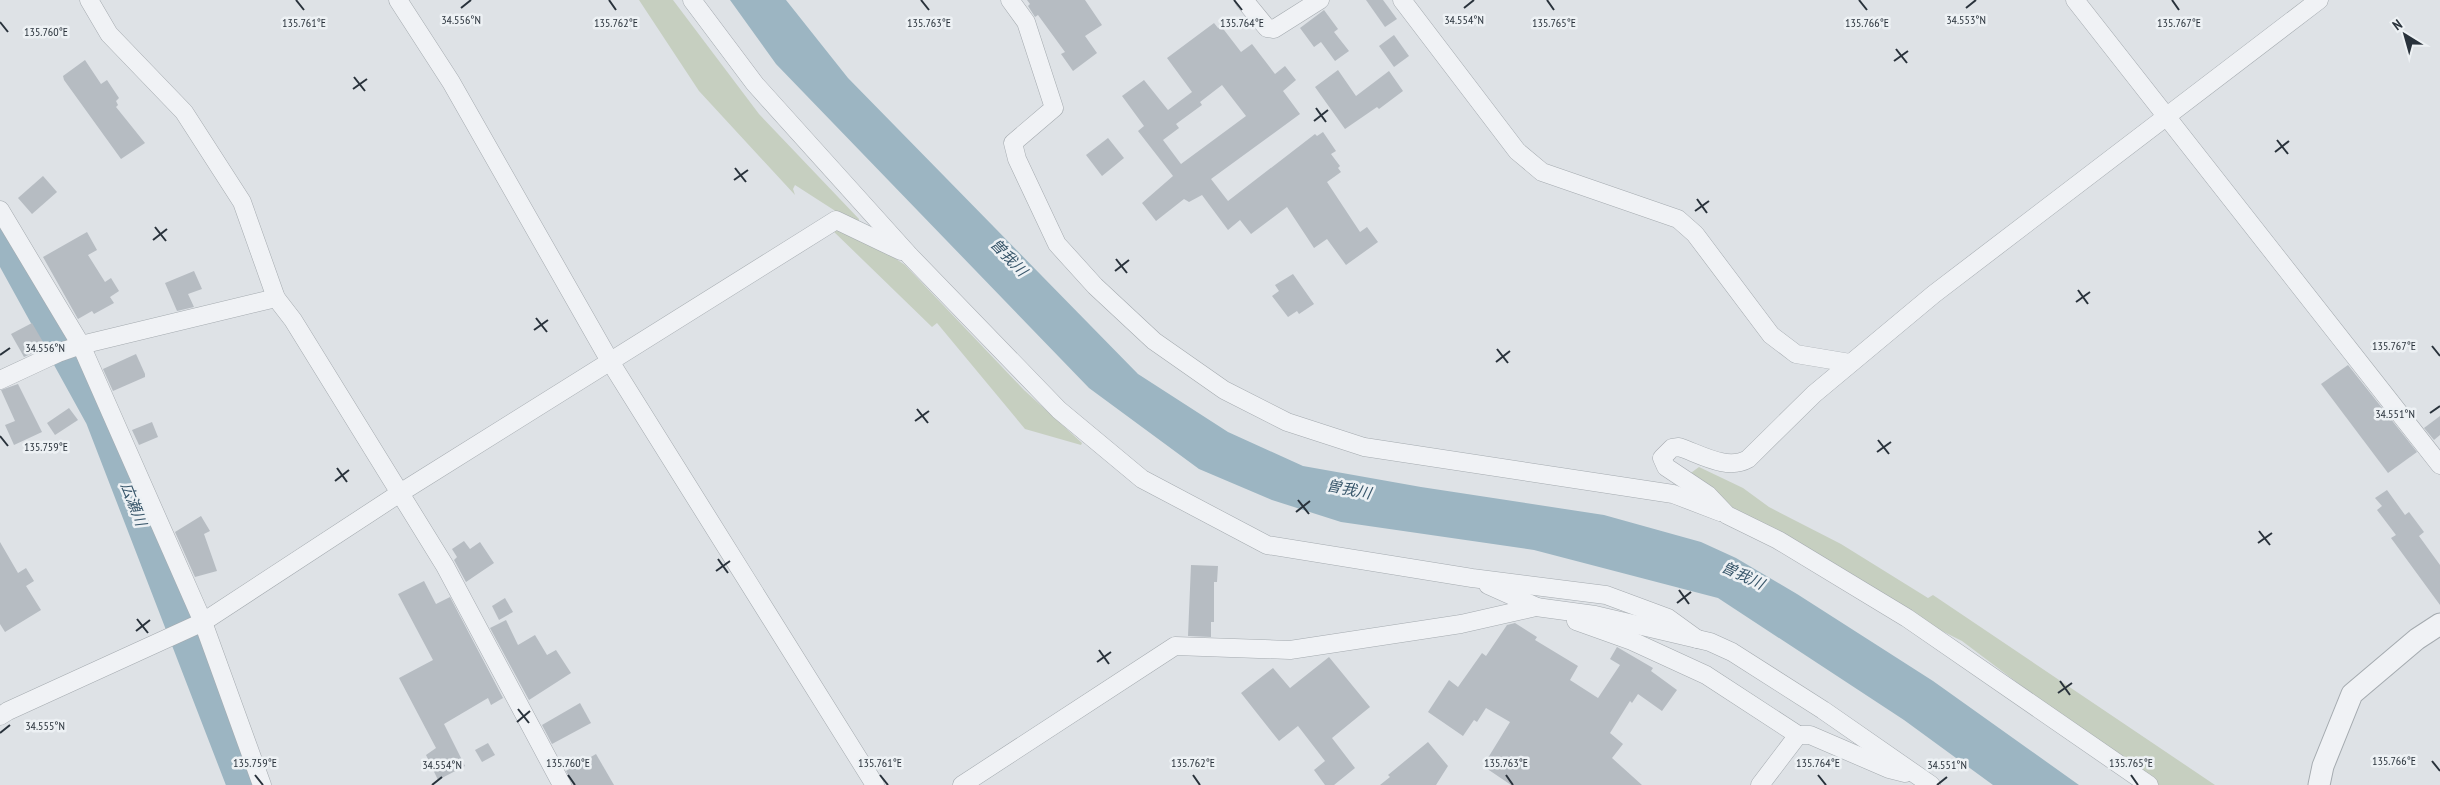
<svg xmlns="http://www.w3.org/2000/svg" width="2440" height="785" font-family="'PT Sans Narrow','Noto Sans JP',sans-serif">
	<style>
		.green { fill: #c6cfc0 }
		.water { fill: #9cb5c2 }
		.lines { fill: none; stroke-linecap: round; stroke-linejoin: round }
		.river { stroke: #9cb5c2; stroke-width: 32 }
		.building { fill: #b6bcc2; fill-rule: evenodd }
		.minor-casing { stroke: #a4aaaf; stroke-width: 19 }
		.tertiary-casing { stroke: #a4aaaf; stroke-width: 23 }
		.minor { stroke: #f0f2f5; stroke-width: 18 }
		.tertiary { stroke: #f0f2f5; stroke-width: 21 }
		.ticks { fill: none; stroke: #29323b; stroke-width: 2 }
		.labels { text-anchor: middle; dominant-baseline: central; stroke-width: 5; stroke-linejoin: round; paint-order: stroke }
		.water-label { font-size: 15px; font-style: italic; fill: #38566a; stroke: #edf1f4 }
		.ticks-label { font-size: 12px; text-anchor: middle; fill: #29323b; stroke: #edf1f4; stroke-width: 5; stroke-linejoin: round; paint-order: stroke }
	</style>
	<rect width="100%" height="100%" fill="#dee2e6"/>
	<g class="green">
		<path d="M 639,0 L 673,0 L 759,114 L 859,219 L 858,223 L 854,223 L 795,185 L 793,189 L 795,195 L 699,91 Z"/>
		<path d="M 830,228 L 871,242 L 905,265 L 1024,390 L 1082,443 L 1081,445 L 1025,429 L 937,323 L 932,327 Z"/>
		<path d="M 1699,467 L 1743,488 L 1769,507 L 1841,544 L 1928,598 L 1933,595 L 2215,785 L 2159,785 L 2084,733 L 1962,641 L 1918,619 L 1775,530 L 1728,505 L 1688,475 Z"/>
	</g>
	<path class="water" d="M 730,0 L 786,0 L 848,78 L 1138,374 L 1228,432 L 1303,466 L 1421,487 L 1604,515 L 1701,542 L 1736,558 L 1797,594 L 1933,681 L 2079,785 L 1993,785 L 1904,720 L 1718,598 L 1534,550 L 1341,522 L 1272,500 L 1199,469 L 1089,388 L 776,64 Z"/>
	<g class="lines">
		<path class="river" d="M 0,234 L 101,417 L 243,785"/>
	</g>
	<g class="building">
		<path d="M 1027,0 L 1085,0 L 1102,25 L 1085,36 L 1097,53 L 1073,71 L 1061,54 L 1065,52 L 1038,15 L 1035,17 L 1028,6 L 1030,4 Z"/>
		<path d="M 1366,0 L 1383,0 L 1397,19 L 1385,27 Z"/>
		<path d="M 1324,10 L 1338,29 L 1334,32 L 1349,51 L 1335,61 L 1321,42 L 1314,47 L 1300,28 Z"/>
		<path d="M 1214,23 L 1218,28 L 1221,26 L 1241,52 L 1252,44 L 1275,74 L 1285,66 L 1296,80 L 1283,91 L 1300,114 L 1211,179 L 1228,201 L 1315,134 L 1317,136 L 1323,132 L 1336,151 L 1331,154 L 1340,166 L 1338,168 L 1341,172 L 1327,182 L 1360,232 L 1367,227 L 1378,242 L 1346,265 L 1327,239 L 1314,248 L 1287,207 L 1251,234 L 1240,220 L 1228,230 L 1202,195 L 1189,202 L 1184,199 L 1156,221 L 1142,203 L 1173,176 L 1138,131 L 1144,126 L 1122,96 L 1144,80 L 1168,110 L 1192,92 L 1167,58 ZM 1222,85 L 1246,116 L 1181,164 L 1163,140 L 1179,128 L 1176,124 L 1202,105 L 1200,102 Z"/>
		<path d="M 1394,35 L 1409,56 L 1394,67 L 1379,46 Z"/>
		<path d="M 85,60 L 101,84 L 107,80 L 119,98 L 116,101 L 118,105 L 116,107 L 145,143 L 121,159 L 64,80 L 63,76 Z"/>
		<path d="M 1338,70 L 1356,96 L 1389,71 L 1403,91 L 1379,109 L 1377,107 L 1345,129 L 1315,87 Z"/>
		<path d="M 1108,138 L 1124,158 L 1102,176 L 1086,155 Z"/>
		<path d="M 43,176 L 57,192 L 32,214 L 18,198 Z"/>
		<path d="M 87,232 L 97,250 L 88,255 L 105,282 L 111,278 L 119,291 L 110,297 L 114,303 L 94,314 L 92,311 L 78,319 L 43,257 Z"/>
		<path d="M 194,271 L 202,289 L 188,294 L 194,307 L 177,311 L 165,283 Z"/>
		<path d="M 1293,274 L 1314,304 L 1299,314 L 1297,311 L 1288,317 L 1272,296 L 1279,291 L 1275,285 Z"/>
		<path d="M 32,323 L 46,347 L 24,357 L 11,334 Z"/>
		<path d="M 136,354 L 145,374 L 145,377 L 113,391 L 103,369 Z"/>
		<path d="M 2348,365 L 2417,452 L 2388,473 L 2321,384 Z"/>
		<path d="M 18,384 L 42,432 L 14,445 L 5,425 L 15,421 L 1,390 Z"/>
		<path d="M 69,408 L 78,420 L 55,435 L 47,423 Z"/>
		<path d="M 2440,416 L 2440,435 L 2434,440 L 2424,428 Z"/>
		<path d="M 152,422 L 158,437 L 139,445 L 132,430 Z"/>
		<path d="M 2387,490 L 2405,515 L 2409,512 L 2424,532 L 2419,536 L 2440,565 L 2440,605 L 2391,538 L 2396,535 L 2377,510 L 2382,506 L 2375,498 Z"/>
		<path d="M 201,516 L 210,531 L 204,534 L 217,571 L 195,577 L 175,532 Z"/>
		<path d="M 464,541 L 470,549 L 480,542 L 494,563 L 466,582 L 454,560 L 457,557 L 452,549 Z"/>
		<path d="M 0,542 L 18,573 L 26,568 L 34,581 L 26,586 L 41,610 L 5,632 L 0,624 Z"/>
		<path d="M 1191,565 L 1218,566 L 1217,582 L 1214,582 L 1214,622 L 1211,622 L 1211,637 L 1188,636 Z"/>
		<path d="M 424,581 L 436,604 L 450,597 L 503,698 L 491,705 L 488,698 L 444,724 L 465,766 L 438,780 L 426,755 L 436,748 L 399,678 L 433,660 L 398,594 Z"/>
		<path d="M 505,598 L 513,612 L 499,620 L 492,606 Z"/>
		<path d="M 506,620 L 518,645 L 535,635 L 547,655 L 556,650 L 571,673 L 529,700 L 490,628 Z"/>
		<path d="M 1515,623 L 1537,637 L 1535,640 L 1578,666 L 1570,680 L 1598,698 L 1620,665 L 1610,659 L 1617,647 L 1653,668 L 1651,671 L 1677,690 L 1662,711 L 1638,694 L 1632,703 L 1630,701 L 1610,733 L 1623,744 L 1612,758 L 1642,785 L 1511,785 L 1483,766 L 1510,722 L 1486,708 L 1477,722 L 1474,720 L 1463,736 L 1428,712 L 1449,680 L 1458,687 L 1482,653 L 1486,656 L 1507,625 Z"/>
		<path d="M 1329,657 L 1370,707 L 1332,738 L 1355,768 L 1334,785 L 1325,785 L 1314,770 L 1325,761 L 1298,726 L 1279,741 L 1241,693 L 1273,668 L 1290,688 Z"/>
		<path d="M 580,703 L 591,723 L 552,744 L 542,725 Z"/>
		<path d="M 1428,742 L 1448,766 L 1436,785 L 1380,785 L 1390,777 L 1388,775 Z"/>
		<path d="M 488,743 L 495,755 L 482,762 L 475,750 Z"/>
		<path d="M 596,754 L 614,785 L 573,785 L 566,771 Z"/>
	</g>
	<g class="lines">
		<defs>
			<g id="minor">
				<path d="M 89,0 L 109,34 L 184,112 L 242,202 L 276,298 L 293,320 L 445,566 L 562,785"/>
				<path d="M 398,0 L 451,82 L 611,363 L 875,785"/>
				<path d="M 692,0 L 755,84 L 910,256 L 1059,410 L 1142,479 L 1267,545 L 1472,578 L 1606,595 L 1668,618 L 1697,639"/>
				<path d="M 1010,0 L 1026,22 L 1054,108 L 1013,143 L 1017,159 L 1057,244 L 1095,286 L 1154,341 L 1224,390 L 1287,422 L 1364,447 L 1673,494 L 1720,512"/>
				<path d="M 1244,0 L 1267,28 L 1274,29 L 1320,0"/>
				<path d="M 1402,0 L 1517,151 L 1542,172 L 1678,219 L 1695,234 L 1771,335 L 1796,354 L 1850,363"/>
				<path d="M 2075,0 L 2440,465"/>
				<path d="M 0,210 L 81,345 L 203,622 L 262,785"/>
				<path d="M 0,380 L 58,353 L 81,345 L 276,298"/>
				<path d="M 1488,585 L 1537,607"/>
				<path d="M 1576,621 L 1632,641 L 1706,675 L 1798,735"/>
				<path d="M 0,716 L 8,711 L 203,622 L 400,493 L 836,220 L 901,251"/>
				<path d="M 962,785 L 1175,646 L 1290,650 L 1461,624 L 1536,607 L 1595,615 L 1710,642 L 1732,652 L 1823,710 L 1931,785"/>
				<path d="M 1760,785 L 1798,735 L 1810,735 L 1889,769 L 1905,773"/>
				<path d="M 2149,785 L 1907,618 L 1778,540 L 1727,515 L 1708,495 L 1666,467 L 1662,458 L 1672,448 L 1679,447 C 1700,454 1727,471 1748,459 L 1814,394 L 1934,294 L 2319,0"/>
			</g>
			<path id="tertiary" d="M 2319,785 L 2323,766 L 2352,694 L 2417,639 L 2440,624"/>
		</defs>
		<use href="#minor" class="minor-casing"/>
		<use href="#tertiary" class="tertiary-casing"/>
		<use href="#minor" class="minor"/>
		<use href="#tertiary" class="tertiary"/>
	</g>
	<path class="ticks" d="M 296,0 L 304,10M 609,0 L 616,10M 921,0 L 929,10M 1234,0 L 1242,10M 1547,0 L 1554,10M 1859,0 L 1867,10M 2172,0 L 2179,10M 461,8 L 471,0M 1464,8 L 1474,0M 1966,8 L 1976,0M 0,22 L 8,32M 1896,49 L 1907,63M 1894,61 L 1908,51M 354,77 L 365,91M 353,89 L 367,79M 1316,108 L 1326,122M 1314,121 L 1328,110M 2277,140 L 2288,154M 2275,152 L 2289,141M 735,168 L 746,182M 734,180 L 748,170M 1697,199 L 1707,213M 1695,211 L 1709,201M 155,227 L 166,241M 153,240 L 167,229M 1116,259 L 1127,273M 1115,271 L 1129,260M 2078,290 L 2088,304M 2076,302 L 2090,292M 536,318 L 547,332M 534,330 L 548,320M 2432,346 L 2440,356M 1497,349 L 1508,363M 0,355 L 10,348M 1496,362 L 1510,351M 917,409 L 928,423M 2430,413 L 2440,406M 915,421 L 929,411M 0,436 L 8,446M 1878,440 L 1889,454M 1877,452 L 1891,442M 337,468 L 347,482M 335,481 L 349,470M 1298,500 L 1309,514M 1296,512 L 1310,501M 2259,531 L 2270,545M 2258,543 L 2272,533M 718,559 L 728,573M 716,571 L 730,561M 1679,590 L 1689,604M 1677,603 L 1691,592M 137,619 L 148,633M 136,631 L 150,620M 1099,650 L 1109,664M 1097,662 L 1111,652M 2060,681 L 2070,695M 2058,693 L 2072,683M 518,709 L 529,723M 517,722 L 530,711M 0,733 L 10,725M 2432,761 L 2440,771M 255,775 L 263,785M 568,775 L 575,785M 880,775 L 888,785M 1193,775 L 1200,785M 1506,775 L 1513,785M 1818,775 L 1826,785M 2131,775 L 2138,785M 432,785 L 442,777M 1937,785 L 1947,777"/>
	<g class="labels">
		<g class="water-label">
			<text transform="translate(1009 257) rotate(46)">曽我川</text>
			<text transform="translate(1349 489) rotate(11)">曽我川</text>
			<text transform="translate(134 504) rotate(69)">広瀬川</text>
			<text transform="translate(1743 575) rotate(25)">曽我川</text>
		</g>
	</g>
	<g class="ticks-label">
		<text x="461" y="24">34.556°N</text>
		<text x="1464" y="24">34.554°N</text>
		<text x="1966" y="24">34.553°N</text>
		<text x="304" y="27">135.761°E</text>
		<text x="616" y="27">135.762°E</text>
		<text x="929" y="27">135.763°E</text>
		<text x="1242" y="27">135.764°E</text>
		<text x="1554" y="27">135.765°E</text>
		<text x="1867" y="27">135.766°E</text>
		<text x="2179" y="27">135.767°E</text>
		<text x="46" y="36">135.760°E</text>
		<text x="2394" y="350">135.767°E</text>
		<text x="45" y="352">34.556°N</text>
		<text x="2395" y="418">34.551°N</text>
		<text x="46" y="451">135.759°E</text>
		<text x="45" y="730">34.555°N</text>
		<text x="2394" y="765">135.766°E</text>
		<text x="255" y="767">135.759°E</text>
		<text x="568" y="767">135.760°E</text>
		<text x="880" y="767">135.761°E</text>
		<text x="1193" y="767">135.762°E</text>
		<text x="1506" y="767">135.763°E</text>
		<text x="1818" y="767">135.764°E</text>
		<text x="2131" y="767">135.765°E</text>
		<text x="442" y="769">34.554°N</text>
		<text x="1947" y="769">34.551°N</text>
	</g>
	<g transform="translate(2405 35) rotate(323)" stroke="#edf1f4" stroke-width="4" paint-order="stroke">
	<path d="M0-4L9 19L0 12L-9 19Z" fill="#29323b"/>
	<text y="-8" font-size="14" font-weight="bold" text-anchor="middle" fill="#29323b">N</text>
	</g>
</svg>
